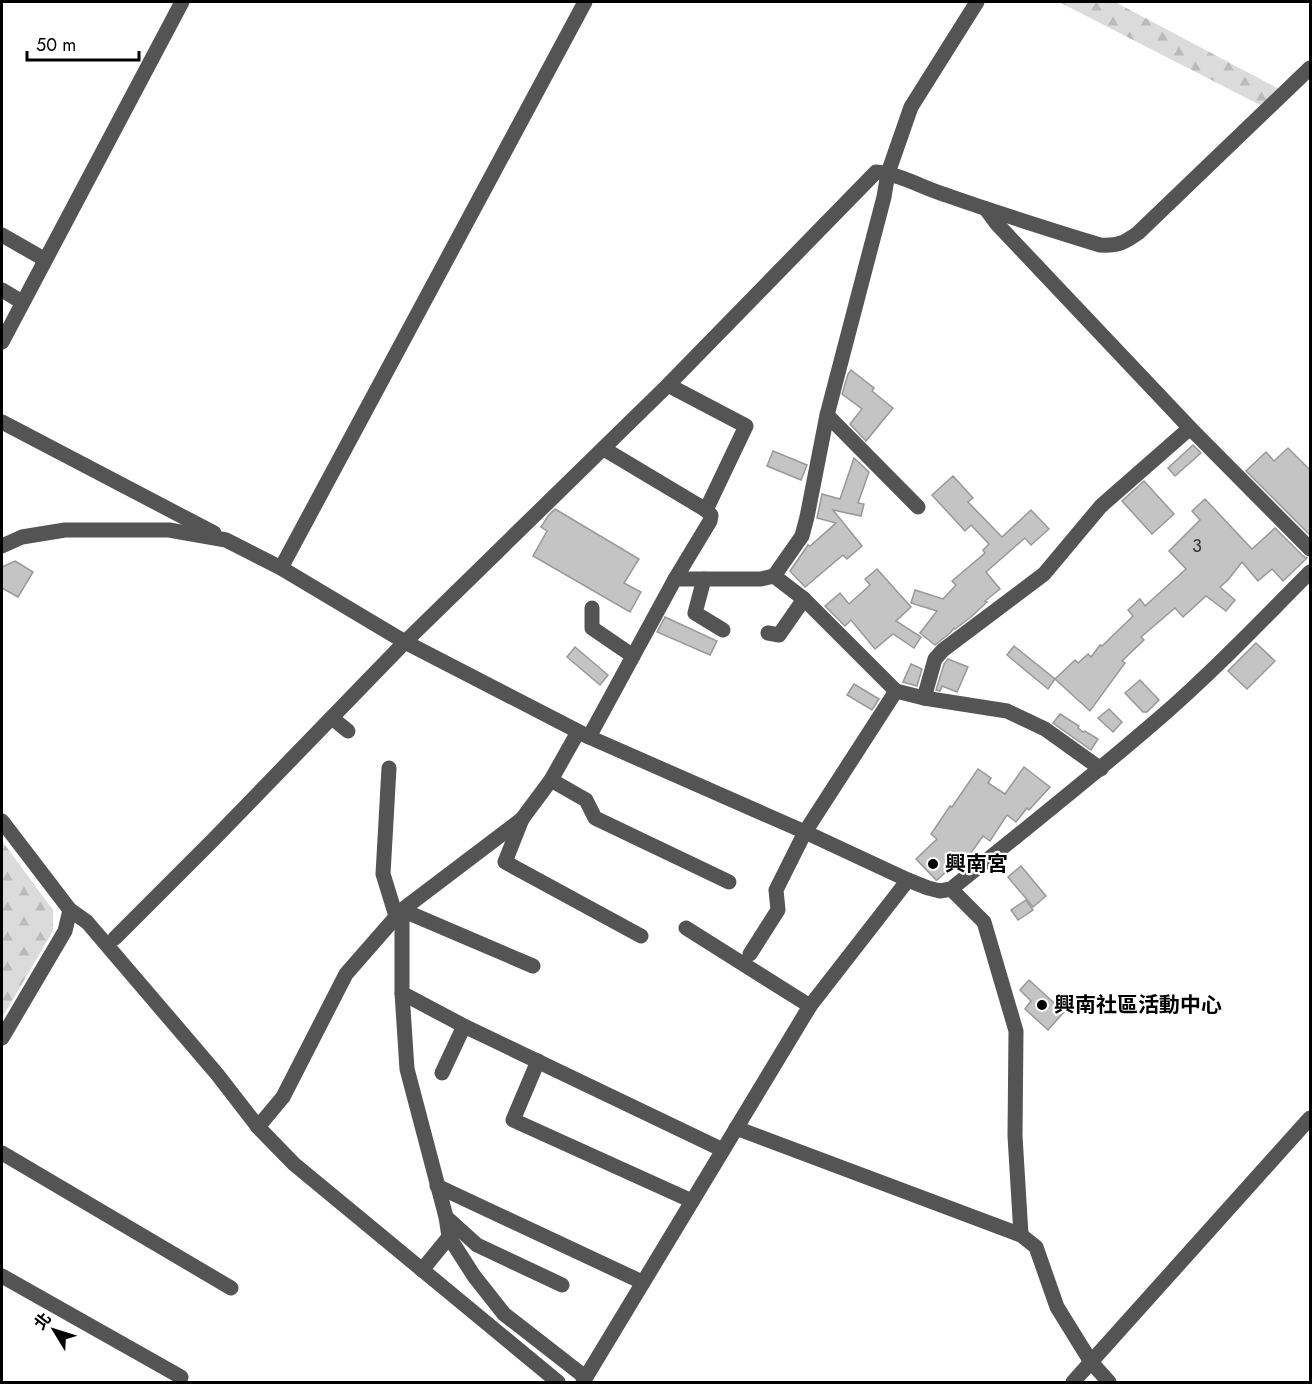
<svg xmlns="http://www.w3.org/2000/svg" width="1312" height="1384" font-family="Jost,'Noto Sans TC',sans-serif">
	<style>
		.forest { fill: url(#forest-firs) }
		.building { fill: #c4c4c4; stroke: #989898; stroke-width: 1.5 }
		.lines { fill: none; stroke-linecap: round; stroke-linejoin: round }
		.minor { stroke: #545454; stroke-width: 15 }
		.poi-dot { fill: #000; stroke: #fff; stroke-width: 2 }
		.labels { text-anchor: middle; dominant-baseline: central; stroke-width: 4.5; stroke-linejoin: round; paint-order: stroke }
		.number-label { font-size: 18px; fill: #313131 }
		.poi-label { font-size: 21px; font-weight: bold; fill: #000; stroke: #fff; text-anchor: start }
	</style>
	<defs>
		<pattern id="forest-firs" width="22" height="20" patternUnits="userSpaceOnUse" patternTransform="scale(1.5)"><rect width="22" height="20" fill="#dbdbdb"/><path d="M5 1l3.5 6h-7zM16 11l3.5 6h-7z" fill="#bababa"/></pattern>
	</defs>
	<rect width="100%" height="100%" fill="#fff"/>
	<g class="forest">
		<path d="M 1059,2 L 1115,2 L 1279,89 L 1260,105 Z"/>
		<path d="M 2,841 L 53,910 L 53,931 L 2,1018 Z"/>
	</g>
	<g class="building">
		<path d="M 851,370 L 874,388 L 872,391 L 893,408 L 866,441 L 850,424 L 862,409 L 842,394 L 848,374 Z"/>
		<path d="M 1193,445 L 1201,453 L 1175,476 L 1168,468 Z"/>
		<path d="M 1288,448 L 1311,471 L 1311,536 L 1246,471 L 1266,452 L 1274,461 Z"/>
		<path d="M 773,451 L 807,465 L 801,480 L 767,466 Z"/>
		<path d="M 854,458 L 869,472 L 858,503 L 864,504 L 861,516 L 833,510 L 862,546 L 847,559 L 843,555 L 805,587 L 790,571 L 808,545 L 810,546 L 836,523 L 817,518 L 822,494 L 840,499 Z"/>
		<path d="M 953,476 L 973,498 L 968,502 L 1000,535 L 1002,537 L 1031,510 L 1049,529 L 1031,545 L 1025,538 L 986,572 L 1000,589 L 985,601 L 987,602 L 971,617 L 955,629 L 954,628 L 950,633 L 935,645 L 920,633 L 937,611 L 911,603 L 915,590 L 943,599 L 956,585 L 952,581 L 985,553 L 983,550 L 989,544 L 971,525 L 965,531 L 932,495 Z"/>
		<path d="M 1144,481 L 1174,514 L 1152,534 L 1122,501 Z"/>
		<path d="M 1205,499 L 1252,549 L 1275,528 L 1303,556 L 1307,558 L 1283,581 L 1272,569 L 1258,581 L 1242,562 L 1228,580 L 1220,587 L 1235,600 L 1226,611 L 1206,596 L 1183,617 L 1175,608 L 1141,637 L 1144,640 L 1122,661 L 1125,663 L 1090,711 L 1055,679 L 1075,660 L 1078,663 L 1088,654 L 1091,657 L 1100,645 L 1102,646 L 1133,616 L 1128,610 L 1140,599 L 1145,606 L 1186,569 L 1169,551 L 1200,520 L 1192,511 Z"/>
		<path d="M 555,509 L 639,559 L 624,583 L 641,592 L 630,612 L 533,556 L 547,531 L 541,527 L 548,516 Z"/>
		<path d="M 15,561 L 33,572 L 18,597 L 2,588 L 2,567 Z"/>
		<path d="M 877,569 L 911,607 L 896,621 L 921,637 L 914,648 L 893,634 L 875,649 L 851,620 L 845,626 L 825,606 L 840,593 L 849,604 L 870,585 L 865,579 Z"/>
		<path d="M 665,617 L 717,641 L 710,655 L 657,632 Z"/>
		<path d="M 1256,643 L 1275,661 L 1247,689 L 1228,671 Z"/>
		<path d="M 1014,646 L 1055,679 L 1048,689 L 1007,655 Z"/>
		<path d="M 575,647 L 608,675 L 600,685 L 567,657 Z"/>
		<path d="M 948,659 L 968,667 L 957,692 L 942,686 L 940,691 L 936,690 L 944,664 Z"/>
		<path d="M 911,664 L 922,669 L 917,686 L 903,682 Z"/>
		<path d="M 1140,680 L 1159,700 L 1147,712 L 1143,712 L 1125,693 Z"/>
		<path d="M 854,684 L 879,699 L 872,710 L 847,695 Z"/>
		<path d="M 1109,709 L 1122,722 L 1113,732 L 1098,718 Z"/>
		<path d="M 1060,714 L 1079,726 L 1078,728 L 1083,732 L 1085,731 L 1098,739 L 1091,750 L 1053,723 Z"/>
		<path d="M 1024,767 L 1050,787 L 1029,810 L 1027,808 L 1016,822 L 1007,815 L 990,841 L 983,836 L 961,867 L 956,863 L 937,880 L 936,880 L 916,859 L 937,839 L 931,834 L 950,806 L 952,807 L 978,769 L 991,778 L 988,783 L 1005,794 Z"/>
		<path d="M 1021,866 L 1046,896 L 1033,907 L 1008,877 Z"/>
		<path d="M 1026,900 L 1033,910 L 1018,920 L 1011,910 Z"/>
		<path d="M 1029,980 L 1064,1012 L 1048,1030 L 1025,1009 L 1031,1001 L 1020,990 Z"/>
	</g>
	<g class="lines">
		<g class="minor">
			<path d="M 2,235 L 44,259"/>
			<path d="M 2,290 L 22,302"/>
			<path d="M 2,342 L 182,2"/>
			<path d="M 668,385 L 746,426 L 706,510 L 711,515 L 710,521 L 675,579"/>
			<path d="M 827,415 L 918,507"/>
			<path d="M 2,422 L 214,533"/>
			<path d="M 1190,428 L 1310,549"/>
			<path d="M 604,449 L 706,510"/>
			<path d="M 2,546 L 22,537 L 65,530 L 169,530 L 226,540 L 281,568 L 405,642 L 589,737 L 805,832 L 908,880 L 928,888 L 940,891 L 951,889 C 1022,832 1094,775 1163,715 C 1215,670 1262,620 1310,572"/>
			<path d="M 281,568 L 585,2"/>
			<path d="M 774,576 L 802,536 L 807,517 L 827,415 L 884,197 L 888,173 L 911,107 L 977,2"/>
			<path d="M 704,579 L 695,613 L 723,630"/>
			<path d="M 592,608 L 592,628 L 633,656"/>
			<path d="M 768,633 L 779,635 L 804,599"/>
			<path d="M 924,698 L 935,659 L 943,650 L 1044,574 L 1101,506 L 1190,428 L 997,224 L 986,209"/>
			<path d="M 332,718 L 348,731"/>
			<path d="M 589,737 L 675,579 L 761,579 L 774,576 L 804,599 L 896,691 L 924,698 L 1007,711 L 1045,729 L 1101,769"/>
			<path d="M 389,768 L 383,874 L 396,916"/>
			<path d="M 551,780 L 586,800 L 595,818 L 729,882"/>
			<path d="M 522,819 L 505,862 L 641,936"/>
			<path d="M 2,821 L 70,910 L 65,931 L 2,1038"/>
			<path d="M 951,889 L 984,922 L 1016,1031 L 1015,1136 L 1021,1235"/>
			<path d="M 70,910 L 87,922 L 217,1074 L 258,1127 L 294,1164 L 558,1382"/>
			<path d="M 686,928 L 810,1006"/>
			<path d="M 115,938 L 213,840 L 405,642 L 668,385 L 876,172 C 900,174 923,188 946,195 C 997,213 1048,229 1100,245 C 1118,246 1124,243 1138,233 L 1310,68"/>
			<path d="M 750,954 L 778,910 L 776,890 L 805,832 L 896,691"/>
			<path d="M 533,966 L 402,910 L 402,993 L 464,1026 L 723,1150"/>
			<path d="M 402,993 L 407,1069 L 446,1217 L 449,1237 L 422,1270"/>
			<path d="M 538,1061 L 513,1120 L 692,1201"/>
			<path d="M 442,1073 L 464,1026"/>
			<path d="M 258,1127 L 283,1097 L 346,974 L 402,910 L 522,819 L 551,780 L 578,732"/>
			<path d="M 736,1128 L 1021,1235 L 1036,1247 L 1057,1307 L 1091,1362 L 1109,1382"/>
			<path d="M 2,1153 L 231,1288"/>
			<path d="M 437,1186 L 642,1282"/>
			<path d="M 446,1217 L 477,1245 L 562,1285"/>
			<path d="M 449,1237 L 474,1276 L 504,1314 L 585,1377"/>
			<path d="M 2,1276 L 181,1377"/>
			<path d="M 583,1382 L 810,1006 L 908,880"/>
			<path d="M 1073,1382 L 1310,1118"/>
		</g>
	</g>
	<g class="poi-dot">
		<circle cx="933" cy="864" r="6"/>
		<circle cx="1042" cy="1005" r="6"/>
	</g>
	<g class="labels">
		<g class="number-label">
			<text x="1197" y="546">3</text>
		</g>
		<g class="poi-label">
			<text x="945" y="864">興南宮</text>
			<text x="1054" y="1005">興南社區活動中心</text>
		</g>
	</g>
	<rect width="1312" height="1384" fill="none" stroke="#000000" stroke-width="6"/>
	<g transform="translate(54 1330) rotate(308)" stroke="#ffffff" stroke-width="4.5" paint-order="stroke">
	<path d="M0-4.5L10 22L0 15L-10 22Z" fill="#000000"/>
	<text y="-9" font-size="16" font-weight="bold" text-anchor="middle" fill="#000000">北</text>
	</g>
	<path d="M27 51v9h112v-9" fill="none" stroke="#000000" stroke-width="3"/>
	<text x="36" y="51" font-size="18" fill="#000000" stroke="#ffffff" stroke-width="4.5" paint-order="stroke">50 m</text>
</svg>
